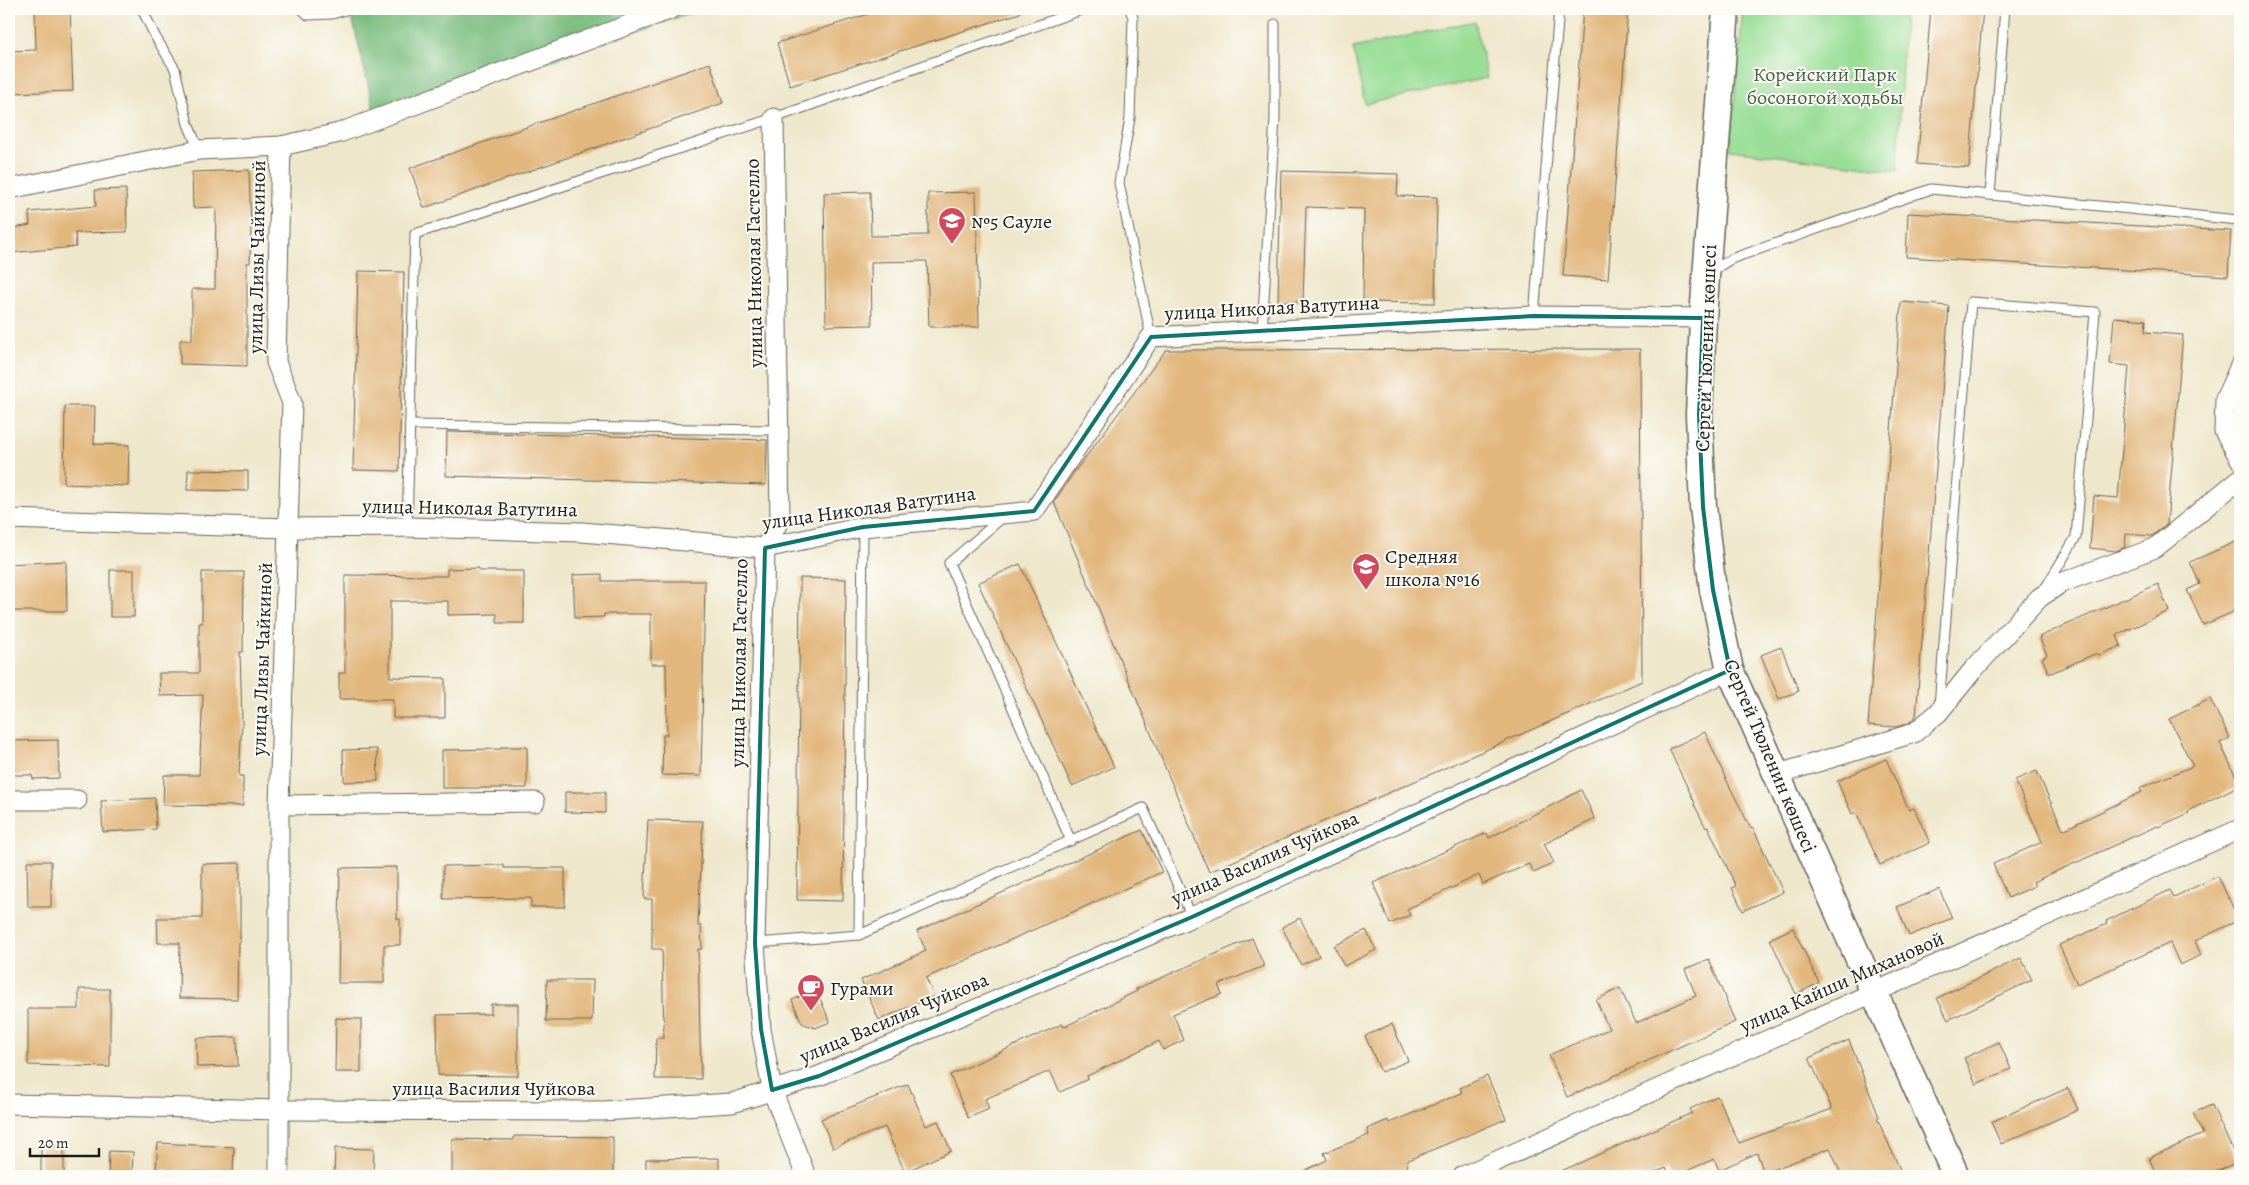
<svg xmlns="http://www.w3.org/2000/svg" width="2249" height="1185" font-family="Alegreya,serif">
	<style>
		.green { fill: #99de96; stroke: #5a7d59 }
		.forest { fill: #7abd7f; stroke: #4b6c4e }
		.building { fill: #e2b77e }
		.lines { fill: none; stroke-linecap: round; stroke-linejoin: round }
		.service-casing { stroke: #666359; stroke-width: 11 }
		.minor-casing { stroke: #666359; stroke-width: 21 }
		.secondary-casing { stroke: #666359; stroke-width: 29 }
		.service { stroke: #fff; stroke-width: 9 }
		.minor { stroke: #fff; stroke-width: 19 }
		.secondary { stroke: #fff; stroke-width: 26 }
		.marked { fill: none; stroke: #0f766e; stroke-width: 4; stroke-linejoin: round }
		.labels { text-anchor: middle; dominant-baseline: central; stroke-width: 4; stroke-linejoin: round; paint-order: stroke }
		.park-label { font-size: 20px; fill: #486047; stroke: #fdfcf7 }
		.poi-label { font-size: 20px; fill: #1c1c1c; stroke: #fdfcf7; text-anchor: start }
		.street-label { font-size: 20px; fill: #1c1c1c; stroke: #fdfcf7 }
	</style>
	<rect width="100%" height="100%" fill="#fdfcf7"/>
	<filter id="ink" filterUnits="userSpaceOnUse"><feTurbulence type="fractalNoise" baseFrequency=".02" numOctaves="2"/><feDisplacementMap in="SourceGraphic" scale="10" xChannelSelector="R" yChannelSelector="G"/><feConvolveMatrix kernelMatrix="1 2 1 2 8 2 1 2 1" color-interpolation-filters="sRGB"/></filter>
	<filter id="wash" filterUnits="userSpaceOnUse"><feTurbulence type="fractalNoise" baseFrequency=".0096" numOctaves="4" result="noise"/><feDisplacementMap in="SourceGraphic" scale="20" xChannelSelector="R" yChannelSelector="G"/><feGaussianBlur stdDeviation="1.12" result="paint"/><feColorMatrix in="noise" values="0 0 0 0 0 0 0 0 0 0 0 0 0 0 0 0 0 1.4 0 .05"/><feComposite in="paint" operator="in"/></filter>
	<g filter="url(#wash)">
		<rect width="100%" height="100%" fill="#efe7cb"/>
		<g class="green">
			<path d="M 1743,9 L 1904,9 L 1898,171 L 1730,150 Z"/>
			<path d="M 1475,21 L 1487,78 L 1365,104 L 1353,48 Z"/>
		</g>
		<path class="forest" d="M 350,9 L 703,9 L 376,119 Z"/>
		<g id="blocks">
			<g class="building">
				<path d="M 35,9 L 70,9 L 73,91 L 9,93 L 9,51 L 36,50 Z"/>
				<path d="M 884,9 L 1019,9 L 1020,13 L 790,86 L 777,43 Z"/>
				<path d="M 1583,9 L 1628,9 L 1608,279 L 1563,276 Z"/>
				<path d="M 1931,9 L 1983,9 L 1969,168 L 1917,164 Z"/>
				<path d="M 710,63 L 723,103 L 424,208 L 410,168 Z"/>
				<path d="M 249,170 L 251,226 L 250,263 L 247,263 L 247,366 L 180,364 L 180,340 L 192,340 L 192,289 L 215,289 L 216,207 L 193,208 L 192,172 Z"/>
				<path d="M 1281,171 L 1398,174 L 1397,196 L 1437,197 L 1435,303 L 1363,302 L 1364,209 L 1306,207 L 1303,302 L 1278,301 Z"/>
				<path d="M 126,189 L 127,232 L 75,233 L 76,247 L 9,253 L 9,229 L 30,225 L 29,212 L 96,206 L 95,190 Z"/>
				<path d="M 870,192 L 871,236 L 928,235 L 928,193 L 976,192 L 979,327 L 929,327 L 927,261 L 871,262 L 872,325 L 826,326 L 824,193 Z"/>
				<path d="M 1908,213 L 2231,231 L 2228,276 L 1906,257 Z"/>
				<path d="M 358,271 L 404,272 L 399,471 L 353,470 Z"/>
				<path d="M 1901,302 L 1949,306 L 1916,716 L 1909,723 L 1896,727 L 1868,725 Z"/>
				<path d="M 2114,317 L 2146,320 L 2145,332 L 2183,335 L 2167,524 L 2152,536 L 2126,534 L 2125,547 L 2116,551 L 2090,548 L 2094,496 L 2118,498 L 2129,366 L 2110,364 Z"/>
				<path d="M 1640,349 L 1642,681 L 1209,872 L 1054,502 L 1075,471 L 1166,350 Z"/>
				<path d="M 65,406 L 95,406 L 94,444 L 129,445 L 128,486 L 64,484 Z"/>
				<path d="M 447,432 L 767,440 L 766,485 L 446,476 Z"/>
				<path d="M 188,470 L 248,471 L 248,491 L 187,490 Z"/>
				<path d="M 2240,540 L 2240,609 L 2203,625 L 2187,590 L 2200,584 L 2190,562 Z"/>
				<path d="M 66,561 L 67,611 L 9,611 L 9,564 Z"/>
				<path d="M 1020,564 L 1114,767 L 1072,786 L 978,583 Z"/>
				<path d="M 479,568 L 479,571 L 524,571 L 524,623 L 497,623 L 497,614 L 448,615 L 448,601 L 390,601 L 390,677 L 445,678 L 445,718 L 393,718 L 393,699 L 339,699 L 339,673 L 345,673 L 345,575 L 447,576 L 447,569 Z"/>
				<rect x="110" y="570" width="24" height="47"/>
				<path d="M 202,572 L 244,572 L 243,652 L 240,652 L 242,722 L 239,776 L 243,776 L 243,806 L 163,805 L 164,775 L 199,775 L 203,695 L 160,696 L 159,673 L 199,673 L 199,623 L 202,623 Z"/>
				<path d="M 602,574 L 602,581 L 705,581 L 701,776 L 662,775 L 663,735 L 667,735 L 666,664 L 651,664 L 651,614 L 604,614 L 604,617 L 575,618 L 573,575 Z"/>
				<path d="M 800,578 L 846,579 L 843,901 L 797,900 Z"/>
				<path d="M 2158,584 L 2169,611 L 2117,635 L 2121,646 L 2099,655 L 2097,653 L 2049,674 L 2042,658 L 2047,655 L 2039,637 Z"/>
				<path d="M 1781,647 L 1799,691 L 1779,699 L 1761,655 Z"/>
				<path d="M 2210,699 L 2230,738 L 2220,743 L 2240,785 L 2188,811 L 2189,813 L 2158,827 L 2157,826 L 2033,882 L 2035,886 L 2008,898 L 1993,864 L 2042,842 L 2015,780 L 2037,771 L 2063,830 L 2142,792 L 2140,788 L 2193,766 L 2169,719 Z"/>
				<path d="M 1705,732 L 1726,779 L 1751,829 L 1753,828 L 1783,892 L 1743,911 L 1732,888 L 1736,886 L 1708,827 L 1706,828 L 1694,804 L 1695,803 L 1669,749 Z"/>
				<path d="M 58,740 L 59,778 L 33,779 L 32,775 L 9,775 L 9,741 Z"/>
				<path d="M 501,747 L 527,747 L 527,788 L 442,788 L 442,750 L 501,749 Z"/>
				<path d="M 377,749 L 378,781 L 344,782 L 343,750 Z"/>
				<path d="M 1886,759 L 1909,810 L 1914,808 L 1930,843 L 1880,865 L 1856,812 L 1852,814 L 1837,781 Z"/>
				<path d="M 1581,790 L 1595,819 L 1544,844 L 1554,863 L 1534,873 L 1529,864 L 1483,884 L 1479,875 L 1407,909 L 1410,915 L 1390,924 L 1373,883 L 1487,833 L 1489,838 Z"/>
				<path d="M 565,792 L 605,792 L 605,813 L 565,812 Z"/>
				<path d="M 155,798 L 156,829 L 103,832 L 101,801 Z"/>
				<path d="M 648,820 L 703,821 L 698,926 L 701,926 L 702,949 L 698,949 L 701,1079 L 655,1079 L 656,1038 L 664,1038 L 662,949 L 652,949 L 652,899 L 644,899 Z"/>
				<path d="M 1142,830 L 1162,872 L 926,978 L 934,996 L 879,1020 L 861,980 L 926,951 L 917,931 Z"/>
				<path d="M 27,861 L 51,861 L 51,907 L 28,907 Z"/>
				<path d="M 240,863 L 240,942 L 238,942 L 237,999 L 179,998 L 180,943 L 158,943 L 157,918 L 202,918 L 202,864 Z"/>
				<path d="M 504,865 L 504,868 L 565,868 L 565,907 L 531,907 L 531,898 L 443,899 L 443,866 Z"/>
				<path d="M 397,867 L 397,919 L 400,919 L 400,945 L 384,945 L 384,983 L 338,983 L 340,868 Z"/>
				<path d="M 2218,876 L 2239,920 L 2195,941 L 2201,955 L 2180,965 L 2170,943 L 2077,984 L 2059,945 L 2107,924 L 2106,921 L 2170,890 L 2174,897 Z"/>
				<path d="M 1939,889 L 1952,918 L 1909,936 L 1897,907 Z"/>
				<path d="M 1300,918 L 1319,956 L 1301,965 L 1282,927 Z"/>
				<path d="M 1793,928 L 1819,983 L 1796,994 L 1770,939 Z"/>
				<path d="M 1366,930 L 1376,950 L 1344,966 L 1334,946 Z"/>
				<path d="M 1252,938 L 1264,966 L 1218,985 L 1222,994 L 1173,1014 L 1184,1040 L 1163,1050 L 1159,1041 L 1087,1076 L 1088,1079 L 1060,1092 L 1050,1071 L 985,1099 L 989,1109 L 968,1118 L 950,1075 L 1062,1024 L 1064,1027 L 1137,991 L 1136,989 Z"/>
				<path d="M 2021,958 L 2032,980 L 1948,1020 L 1937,998 Z"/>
				<path d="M 1709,959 L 1735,1022 L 1567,1097 L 1549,1055 L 1609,1029 L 1596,1000 L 1620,988 L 1636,1023 L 1696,996 L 1685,969 Z"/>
				<path d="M 547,980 L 593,980 L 592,1021 L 546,1021 Z"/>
				<path d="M 79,989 L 110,989 L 110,1067 L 28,1065 L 28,1009 L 79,1009 Z"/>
				<path d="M 816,989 L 830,1022 L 815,1028 L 802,1023 L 792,1000 Z"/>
				<path d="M 491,1004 L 518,1004 L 518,1076 L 438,1075 L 437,1015 L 491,1014 Z"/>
				<path d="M 336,1018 L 361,1019 L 361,1072 L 335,1072 Z"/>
				<path d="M 1392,1024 L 1408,1061 L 1381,1072 L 1365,1036 Z"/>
				<path d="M 237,1037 L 238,1066 L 197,1067 L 196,1038 Z"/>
				<path d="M 1849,1040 L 1879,1117 L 1877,1118 L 1903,1176 L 1842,1176 L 1830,1148 L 1764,1173 L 1757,1153 L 1719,1170 L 1714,1159 L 1675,1176 L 1670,1176 L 1666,1168 L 1647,1176 L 1550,1176 L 1692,1113 L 1690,1109 L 1717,1096 L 1739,1143 L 1832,1109 L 1809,1058 Z"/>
				<path d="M 1999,1042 L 2011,1069 L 1976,1084 L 1964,1058 Z"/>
				<path d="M 1487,1076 L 1506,1119 L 1406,1161 L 1408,1166 L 1386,1176 L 1293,1176 L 1327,1160 L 1324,1153 L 1369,1135 L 1367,1129 L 1388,1120 L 1389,1123 L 1462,1093 L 1460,1088 Z"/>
				<path d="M 908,1084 L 926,1126 L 938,1121 L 951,1151 L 905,1172 L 885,1127 L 833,1148 L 821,1119 Z"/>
				<path d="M 2068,1088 L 2078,1110 L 2001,1144 L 1991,1122 Z"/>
				<path d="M 2212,1105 L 2238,1162 L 2206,1176 L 2157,1176 L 2149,1158 L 2203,1134 L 2193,1113 Z"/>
				<path d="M 514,1136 L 613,1137 L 613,1174 L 491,1174 L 491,1176 L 452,1176 L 452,1139 L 514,1140 Z"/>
				<path d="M 158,1143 L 234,1147 L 233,1174 L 156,1169 Z"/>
				<path d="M 41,1146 L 64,1147 L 64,1176 L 41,1176 Z"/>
				<path d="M 335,1148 L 374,1149 L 373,1176 L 334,1176 Z"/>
				<path d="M 109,1151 L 133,1152 L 132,1176 L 108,1176 Z"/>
				<path d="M 719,1158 L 719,1176 L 646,1176 L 646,1159 Z"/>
			</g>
		</g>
	</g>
	<g filter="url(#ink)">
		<use href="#blocks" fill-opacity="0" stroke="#666359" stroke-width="1"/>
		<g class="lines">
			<defs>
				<g id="service">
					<path d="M 142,9 L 155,36 L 175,69 L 188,124 L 199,150"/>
					<path d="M 302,9 L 308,15 L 332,14 L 349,9"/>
					<path d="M 1130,9 L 1133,18 L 1130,118 L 1119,183 L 1151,337"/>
					<path d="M 1990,195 L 2005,9"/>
					<path d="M 1710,272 L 1731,259 L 1931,189 L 2238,220"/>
					<path d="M 1534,316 L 1559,9"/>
					<path d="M 1262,331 L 1275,118 L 1275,24"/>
					<path d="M 410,425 L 779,430"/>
					<path d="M 1003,517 L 949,563 L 1071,841"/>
					<path d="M 407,527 L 415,234 L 774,118 L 1084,9"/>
					<path d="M 1939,706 L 1971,302 L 2095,312 L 2076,537 L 2046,587"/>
					<path d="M 859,935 L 1143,808 L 1192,917"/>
					<path d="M 755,943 L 859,935 L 863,527"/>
				</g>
				<g id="minor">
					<path d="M 774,118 L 780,519 L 765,548 L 755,943 L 761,1029 L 772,1090 L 806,1176"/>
					<path d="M 9,189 L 199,150 L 281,146 L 339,133 L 671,9"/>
					<path d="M 2240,366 L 2225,399 L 2224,431 L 2240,459"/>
					<path d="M 9,519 L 289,528 L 407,527 L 582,532 L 765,548 L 863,527 L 1034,511 L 1151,337 L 1534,316 L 1703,318"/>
					<path d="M 1775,775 L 1914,733 L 1938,713 L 1973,670 L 2039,598 L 2061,583 L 2155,548 L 2240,479"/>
					<path d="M 9,800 L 77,800"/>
					<path d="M 279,805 L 535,802"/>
					<path d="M 9,1104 L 280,1110 L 602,1111 L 732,1103 L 819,1076 L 1192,917 L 1730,670"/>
					<path d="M 279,1176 L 279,805 L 292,403 L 276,362 L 281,146"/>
					<path d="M 1463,1176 L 2240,829"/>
				</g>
				<path id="secondary" d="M 1726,9 L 1703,318 L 1699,415 L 1703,507 L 1713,590 L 1730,670 L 1956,1176"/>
			</defs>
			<use href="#service" class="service-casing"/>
			<use href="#minor" class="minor-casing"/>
			<use href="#secondary" class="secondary-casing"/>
			<use href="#service" class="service"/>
			<use href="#minor" class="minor"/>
			<use href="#secondary" class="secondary"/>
		</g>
	</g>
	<path class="marked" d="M 1534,316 L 1703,318 L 1699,415 L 1703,507 L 1713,590 L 1730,670 L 1192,917 L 819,1076 L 772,1090 L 761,1029 L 755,943 L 765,548 L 863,527 L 1034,511 L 1151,337 Z"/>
	<defs>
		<symbol id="school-pin" viewBox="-11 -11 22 30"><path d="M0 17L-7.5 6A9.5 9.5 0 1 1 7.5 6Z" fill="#d1495b" stroke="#fdfcf7"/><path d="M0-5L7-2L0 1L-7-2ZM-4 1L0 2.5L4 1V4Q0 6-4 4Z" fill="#fff"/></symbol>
		<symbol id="cafe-pin" viewBox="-11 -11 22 30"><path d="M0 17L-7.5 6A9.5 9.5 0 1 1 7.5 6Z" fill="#d1495b" stroke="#fdfcf7"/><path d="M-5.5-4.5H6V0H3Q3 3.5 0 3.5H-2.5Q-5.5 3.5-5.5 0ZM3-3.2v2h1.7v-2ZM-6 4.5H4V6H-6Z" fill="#fff"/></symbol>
	</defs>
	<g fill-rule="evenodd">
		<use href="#school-pin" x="936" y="205" width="32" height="43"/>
		<use href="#school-pin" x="1350" y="551" width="32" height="43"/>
		<use href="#cafe-pin" x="795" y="972" width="32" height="43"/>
	</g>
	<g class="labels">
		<g class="park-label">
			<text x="1825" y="74">Корейский Парк<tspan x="1825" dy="23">босоногой ходьбы</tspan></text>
		</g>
		<g class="poi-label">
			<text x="971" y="221">№5 Сауле</text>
			<text x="1385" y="556">Средняя<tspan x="1385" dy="23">школа №16</tspan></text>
			<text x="830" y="988">Гурами</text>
		</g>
		<g class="street-label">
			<text transform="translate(257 257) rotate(-89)">улица Лизы Чайкиной</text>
			<text transform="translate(754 263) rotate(-91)">улица Николая Гастелло</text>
			<text transform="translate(1272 308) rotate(-3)">улица Николая Ватутина</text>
			<text transform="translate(1706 348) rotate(-88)">Сергей Тюленин көшесі</text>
			<text transform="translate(470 508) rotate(1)">улица Николая Ватутина</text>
			<text transform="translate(869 508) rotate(-8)">улица Николая Ватутина</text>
			<text transform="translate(262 659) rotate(-88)">улица Лизы Чайкиной</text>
			<text transform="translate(739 663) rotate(-89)">улица Николая Гастелло</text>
			<text transform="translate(1770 756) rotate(67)">Сергей Тюленин көшесі</text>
			<text transform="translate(1265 858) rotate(-24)">улица Василия Чуйкова</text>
			<text transform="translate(1842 982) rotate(-24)">улица Кайши Михановой</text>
			<text transform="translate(894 1018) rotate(-23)">улица Василия Чуйкова</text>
			<text x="494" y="1088">улица Василия Чуйкова</text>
		</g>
	</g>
	<rect width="2249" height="1185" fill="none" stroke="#fdfcf7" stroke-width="30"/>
	<path d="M30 1148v8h69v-8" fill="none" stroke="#1c1c1c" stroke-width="2.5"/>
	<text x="38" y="1148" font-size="15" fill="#1c1c1c" stroke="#fdfcf7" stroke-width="4" paint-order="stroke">20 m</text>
</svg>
